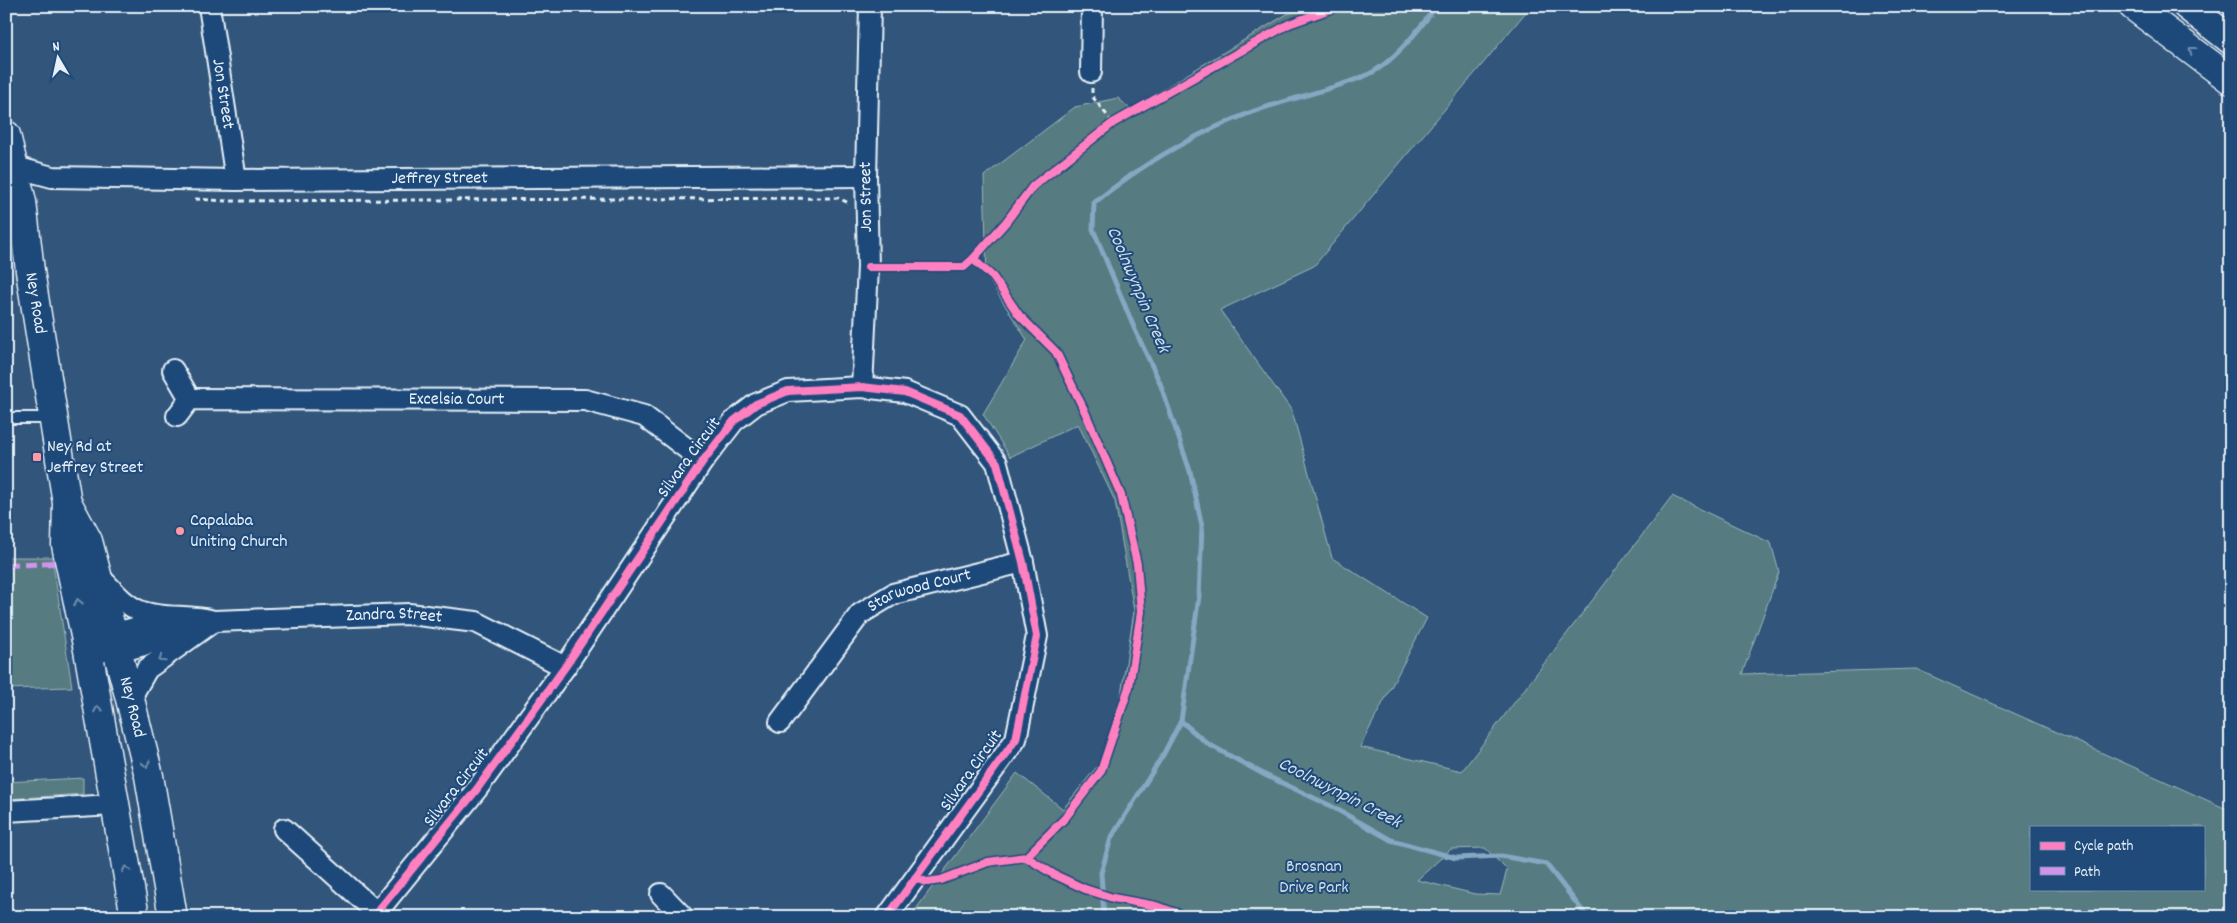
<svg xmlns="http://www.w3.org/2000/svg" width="2237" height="923" font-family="Dekko,sans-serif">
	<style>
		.green { fill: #567b81; stroke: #9fb6bc; fill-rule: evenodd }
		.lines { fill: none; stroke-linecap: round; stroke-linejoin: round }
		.stream { stroke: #85a8c3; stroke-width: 5 }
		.lane-casing { stroke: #e8f1f8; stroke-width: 14 }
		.street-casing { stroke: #e8f1f8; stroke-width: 24 }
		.secondary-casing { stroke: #e8f1f8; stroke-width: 31 }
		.primary-casing { stroke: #e8f1f8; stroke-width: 31 }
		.path { stroke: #e8f1f8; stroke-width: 3; stroke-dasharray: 5 4; stroke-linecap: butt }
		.lane { stroke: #1f4a7a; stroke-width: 10 }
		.street { stroke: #1f4a7a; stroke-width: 20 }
		.secondary { stroke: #1f4a7a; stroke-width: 28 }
		.primary { stroke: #1f4a7a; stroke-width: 28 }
		.quiet { stroke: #d193ec; stroke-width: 6; stroke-dasharray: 12 6; stroke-linecap: butt }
		.cycleway-casing { stroke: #1f4a7a; stroke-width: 11 }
		.cycleway { stroke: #ff80c0; stroke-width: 8 }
		.oneway { stroke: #6f8dac }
		.poi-dot { fill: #ff9aa2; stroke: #1f4a7a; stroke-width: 2 }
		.labels { text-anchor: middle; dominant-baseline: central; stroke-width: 4; stroke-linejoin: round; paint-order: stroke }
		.street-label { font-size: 18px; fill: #e8f1f8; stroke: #1f4a7a }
		.poi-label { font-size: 18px; fill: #e8f1f8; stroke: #1f4a7a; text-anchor: start }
		.park-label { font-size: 18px; fill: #d2dfe6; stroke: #1f4a7a }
		.water-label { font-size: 19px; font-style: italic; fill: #cfdfeb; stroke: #1f4a7a }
	</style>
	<rect width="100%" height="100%" fill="#31557b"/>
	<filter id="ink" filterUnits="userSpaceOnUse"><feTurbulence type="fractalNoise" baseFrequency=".02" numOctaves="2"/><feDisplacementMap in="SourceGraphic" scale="10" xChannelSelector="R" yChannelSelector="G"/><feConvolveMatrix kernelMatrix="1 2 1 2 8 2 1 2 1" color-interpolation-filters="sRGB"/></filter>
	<g filter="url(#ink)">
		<g class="green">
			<path d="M 1315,6 L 1531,6 L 1314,266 L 1220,310 L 1292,411 L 1332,558 L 1427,618 L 1360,747 L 1462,771 L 1672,496 L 1771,543 L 1779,572 L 1742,674 L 1916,669 L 2231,811 L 2231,917 L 910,917 L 1017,773 L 1063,809 L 1099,764 L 1120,701 L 1134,611 L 1115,501 L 1078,424 L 1010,457 L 983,414 L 1027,340 L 987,277 L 984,176 L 1075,107 L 1118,98 L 1130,109 L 1287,14 ZM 2031,827 L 2203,827 L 2203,889 L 2031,889 ZM 1485,848 L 1507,870 L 1500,895 L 1475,894 L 1417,880 L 1451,849 Z"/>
			<path d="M 52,557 L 72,687 L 6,689 L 6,557 Z"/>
			<path d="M 83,778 L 83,794 L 6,799 L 6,782 Z"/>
		</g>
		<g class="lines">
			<g class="stream">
				<path d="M 1181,721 L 1208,744 L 1267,776 L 1329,805 L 1391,840 L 1456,858 L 1501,856 L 1546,864 L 1585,914 L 1592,917"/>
				<path d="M 1104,917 L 1101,873 L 1111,838 L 1163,755 L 1181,721 L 1199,596 L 1202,526 L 1190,471 L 1160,383 L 1135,330 L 1093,229 L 1094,203 C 1137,168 1185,139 1237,118 C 1278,100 1325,93 1367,75 C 1392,64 1420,29 1436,6"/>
			</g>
			<defs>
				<path id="lane" d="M 6,418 L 53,418"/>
				<g id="street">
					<path id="s1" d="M 209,6 L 236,180"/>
					<path d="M 1091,72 L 1092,6"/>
					<path id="s2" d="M 15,167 L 52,177 L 236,180 L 866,176"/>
					<path d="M 173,370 L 190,399"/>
					<path d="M 862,387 L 868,267 L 866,176 L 870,6"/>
					<path id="s3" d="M 177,416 L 190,399 L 585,400 L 644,416 L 703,461"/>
					<path id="s4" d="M 98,575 C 111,588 123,604 140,611 C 163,620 190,614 214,621 L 409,614 L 476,622 L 565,667"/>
					<path d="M 102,641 L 112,634 L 169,619"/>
					<path d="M 104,651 L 118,652 L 192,632"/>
					<path d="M 130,699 L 147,669 L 214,621"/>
					<path id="s5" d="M 780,722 L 860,614 L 893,594 L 1023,562"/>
					<path d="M 6,811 L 114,805"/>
					<path d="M 284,829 L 376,912"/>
					<path d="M 661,894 L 683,917"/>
					<path d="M 373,917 L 477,789 L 565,667 L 703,461 L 734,421 L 756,404 L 788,391 L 862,387 L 905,392 L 960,415 L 997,463 L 1023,562 L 1037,636 L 1016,739 L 887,917"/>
				</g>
				<g id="secondary">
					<path id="s6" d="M 6,135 L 22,202 L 30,271 L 67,503 L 66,545 L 88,650 L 135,917"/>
					<path id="s7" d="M 68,504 L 88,541 L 130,699 L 149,776 L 173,917"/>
				</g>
				<g id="primary">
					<path d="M 2133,6 L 2231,80"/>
					<path d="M 2187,6 L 2231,40"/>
				</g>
			</defs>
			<use href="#lane" class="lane-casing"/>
			<use href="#street" class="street-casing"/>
			<use href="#secondary" class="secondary-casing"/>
			<use href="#primary" class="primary-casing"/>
			<g class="path">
				<path d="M 1092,88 L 1092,96 L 1113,123"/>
				<path d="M 195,199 L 227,201 L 838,198 L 849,203"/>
				<path d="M 886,267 L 964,267 L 973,259 L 1006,222 L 1033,186 L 1113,123 L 1289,24 L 1339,6"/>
				<path d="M 1026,857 L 1053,874 L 1085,889 L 1113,898 L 1156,906 L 1188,917"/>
				<path d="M 936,881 L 988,862 L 1026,857 L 1065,818 L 1101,771 L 1129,687 L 1141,612 L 1137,564 L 1121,495 L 1085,412 L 1056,352 L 1019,315 L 993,277 L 973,259"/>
			</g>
			<use href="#lane" class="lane"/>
			<use href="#street" class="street"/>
			<use href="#secondary" class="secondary"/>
			<use href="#primary" class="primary"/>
			<path class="quiet" d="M 6,565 L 57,563"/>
			<defs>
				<g id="cycleway">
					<path d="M 868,267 L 964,267 L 973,259 L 1006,222 L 1033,186 L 1113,123 L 1289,24 L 1339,6"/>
					<path d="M 1026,857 L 1053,874 L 1085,889 L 1113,898 L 1156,906 L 1188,917"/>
					<path d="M 915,878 L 927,882 L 941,880 L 988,862 L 1026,857 L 1065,818 L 1101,771 L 1129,687 L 1141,612 L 1137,564 L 1121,495 L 1085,412 L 1056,352 L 1019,315 L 993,277 L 973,259"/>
					<path d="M 373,917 L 477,789 L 565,667 L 703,461 L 734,421 L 756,404 L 788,391 L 862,387 L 905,392 L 960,415 L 997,463 L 1023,562 L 1037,636 L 1016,739 L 887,917"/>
				</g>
			</defs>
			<use href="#cycleway" class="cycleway-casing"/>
			<use href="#cycleway" class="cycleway"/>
		</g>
		<defs><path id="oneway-chevron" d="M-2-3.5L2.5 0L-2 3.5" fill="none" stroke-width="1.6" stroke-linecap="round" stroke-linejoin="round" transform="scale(1.25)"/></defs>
		<g class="oneway">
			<use href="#oneway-chevron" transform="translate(2192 50) rotate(-143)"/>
			<use href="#oneway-chevron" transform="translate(78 602) rotate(-101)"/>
			<use href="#oneway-chevron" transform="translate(162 659) rotate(145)"/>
			<use href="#oneway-chevron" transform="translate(98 709) rotate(-100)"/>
			<use href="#oneway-chevron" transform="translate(146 764) rotate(76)"/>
			<use href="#oneway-chevron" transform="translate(126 869) rotate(-100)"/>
		</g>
	</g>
	<g class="poi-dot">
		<rect x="32" y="452" width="10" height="10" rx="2.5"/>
		<circle cx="180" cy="531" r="5"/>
	</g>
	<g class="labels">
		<g class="street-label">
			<text stroke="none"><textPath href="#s1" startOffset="89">Jon Street</textPath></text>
			<text stroke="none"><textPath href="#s2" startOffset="426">Jeffrey Street</textPath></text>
			<text transform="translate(867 197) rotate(-91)">Jon Street</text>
			<text stroke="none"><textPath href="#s6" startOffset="171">Ney Road</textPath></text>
			<text stroke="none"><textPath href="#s3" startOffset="288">Excelsia Court</textPath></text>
			<text transform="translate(690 458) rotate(-54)">Silvara Circuit</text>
			<text stroke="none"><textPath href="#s5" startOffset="199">Starwood Court</textPath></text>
			<text stroke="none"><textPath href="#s4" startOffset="311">Zandra Street</textPath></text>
			<text stroke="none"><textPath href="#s7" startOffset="214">Ney Road</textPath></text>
			<text transform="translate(972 771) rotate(-55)">Silvara Circuit</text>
			<text transform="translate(457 788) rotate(-52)">Silvara Circuit</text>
		</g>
		<g class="poi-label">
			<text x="47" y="447">Ney Rd at<tspan x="47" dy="21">Jeffrey Street</tspan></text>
			<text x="190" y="521">Capalaba<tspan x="190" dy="21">Uniting Church</tspan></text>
		</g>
		<g class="park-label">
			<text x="1314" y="867">Brosnan<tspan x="1314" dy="21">Drive Park</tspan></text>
		</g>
		<g class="water-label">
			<text transform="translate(1137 290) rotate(67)">Coolnwynpin Creek</text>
			<text transform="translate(1339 794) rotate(27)">Coolnwynpin Creek</text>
		</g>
	</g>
	<rect width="2237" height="923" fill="none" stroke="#1f4a7a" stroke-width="25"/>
	<rect x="12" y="12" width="2212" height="898" fill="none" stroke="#e8f1f8" stroke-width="2" filter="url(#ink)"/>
	<rect x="2030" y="826" width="175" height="65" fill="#1f4a7a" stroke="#6f8dac"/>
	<rect x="2040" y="842" width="25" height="8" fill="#ff80c0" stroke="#6f8dac"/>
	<text x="2074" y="850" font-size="15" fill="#e8f1f8">Cycle path</text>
	<rect x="2040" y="867" width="25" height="8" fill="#d193ec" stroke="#6f8dac"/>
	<text x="2074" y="876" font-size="15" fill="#e8f1f8">Path</text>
	<g transform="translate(58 58) rotate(351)" stroke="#1f4a7a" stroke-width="4" paint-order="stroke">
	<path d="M0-4L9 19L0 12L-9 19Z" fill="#e8f1f8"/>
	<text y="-8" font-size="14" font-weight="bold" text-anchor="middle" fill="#e8f1f8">N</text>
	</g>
</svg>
